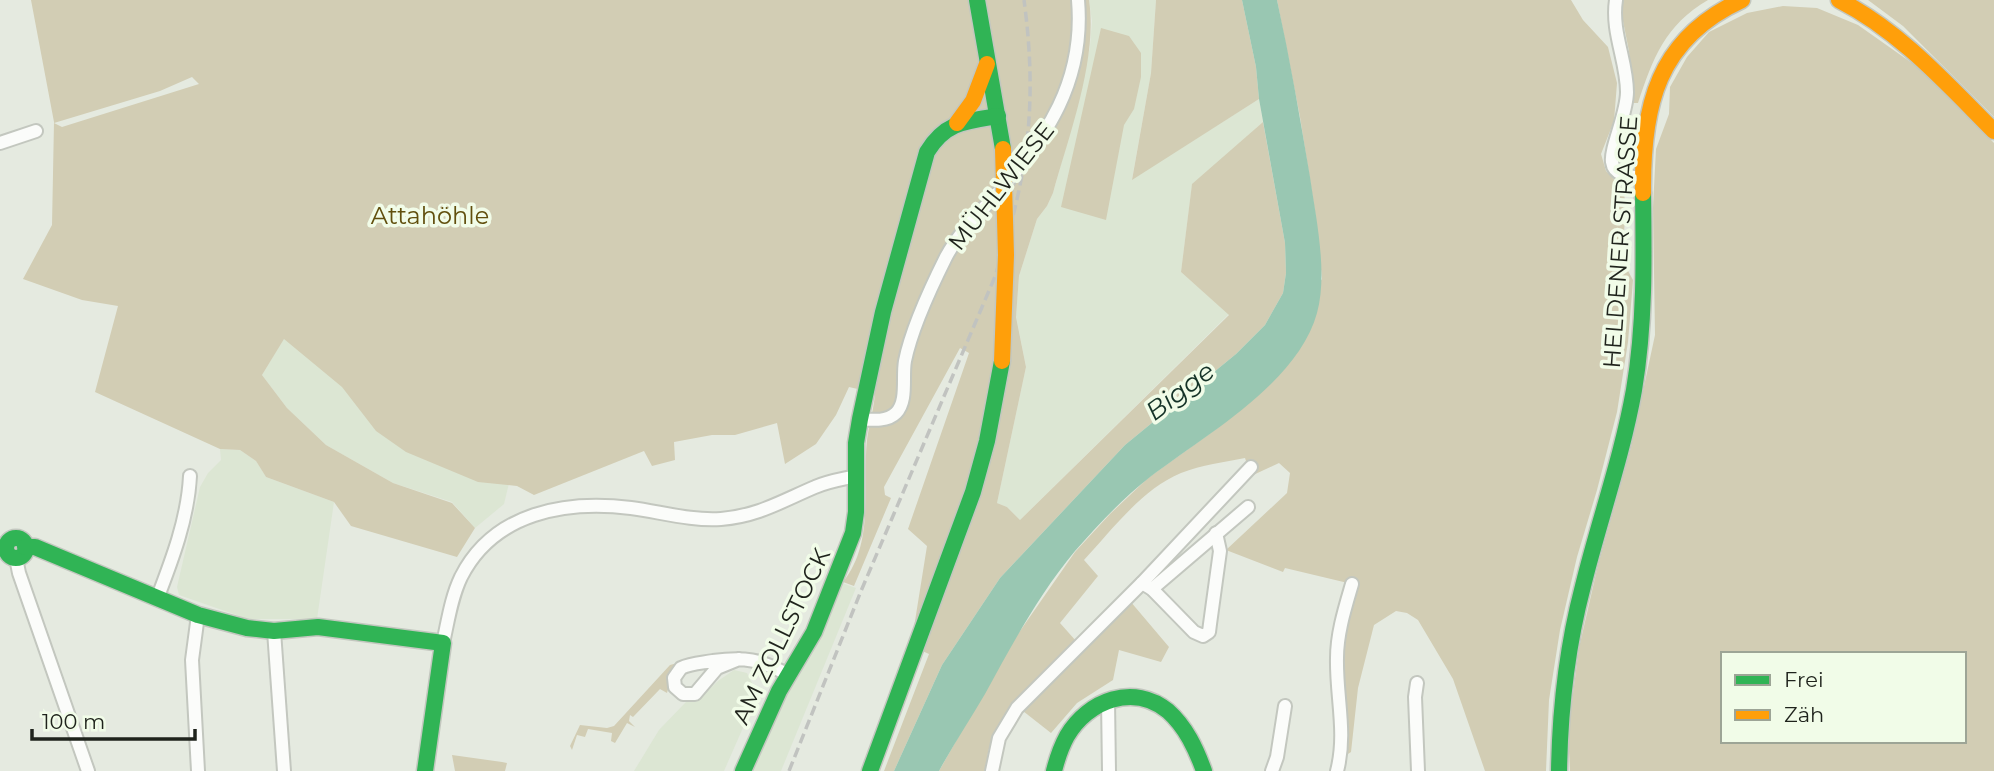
<svg xmlns="http://www.w3.org/2000/svg" width="1994" height="771" font-family="Montserrat,sans-serif">
	<style>
		.built { fill: #dce6d3 }
		.green { fill: #d2cdb4; fill-rule: evenodd }
		.water { fill: #99c7b2 }
		.lines { fill: none; stroke-linecap: round; stroke-linejoin: round }
		.street-casing { stroke: #c3c7bf; stroke-width: 16 }
		.fast-casing { stroke: #c3c7bf; stroke-width: 19 }
		.slow-casing { stroke: #c3c7bf; stroke-width: 19 }
		.street { stroke: #fbfcfa; stroke-width: 12 }
		.fast { stroke: #30b455; stroke-width: 16 }
		.slow { stroke: #ff9f0a; stroke-width: 16 }
		.rail { stroke: #c1c3c0; stroke-width: 3.5; stroke-dasharray: 10 5; stroke-linecap: butt }
		.slow-bridge-casing { stroke: #c3c7bf; stroke-width: 19; stroke-linecap: butt }
		.slow-bridge { stroke: #ff9f0a; stroke-width: 16 }
		.labels { text-anchor: middle; dominant-baseline: central; stroke-width: 7; stroke-linejoin: round; paint-order: stroke }
		.street-label { font-size: 24px; fill: #1f231c; stroke: #f1fce8 }
		.park-label { font-size: 24px; fill: #614f0d; stroke: #f1fce8 }
		.water-label { font-size: 26px; font-style: italic; fill: #143227; stroke: #f1fce8 }
	</style>
	<rect width="100%" height="100%" fill="#e5eae0"/>
	<g class="built">
		<path d="M 1089,0 L 1156,0 L 1151,73 L 1132,179 L 1259,99 L 1263,122 L 1192,185 L 1181,272 L 1229,314 L 1020,520 L 1007,507 L 997,503 L 1026,367 L 1016,316 L 1019,276 L 1037,219 L 1047,206 L 1053,193 L 1077,106 L 1090,47 L 1092,21 Z"/>
		<path d="M 286,335 L 510,479 L 504,504 L 475,528 L 452,502 L 393,483 L 326,445 L 287,408 L 262,375 Z"/>
		<path d="M 220,449 L 240,450 L 256,461 L 266,477 L 334,502 L 317,619 L 248,619 L 179,595 L 177,587 L 200,487 L 208,473 L 221,460 Z"/>
		<path d="M 842,583 L 856,588 L 781,771 L 750,771 L 772,721 Z"/>
		<path d="M 734,670 L 747,673 L 753,685 L 756,698 L 724,771 L 634,771 L 659,730 L 686,702 L 699,699 L 718,681 Z"/>
	</g>
	<g class="green">
		<path d="M 31,0 L 1089,0 C 1098,59 1069,135 1053,193 L 1047,206 L 1037,219 L 1019,276 L 1016,317 L 1026,367 L 997,503 L 1007,507 L 1020,520 L 1229,315 L 1181,272 L 1192,184 L 1263,122 L 1285,243 L 1286,273 L 1283,293 L 1265,325 L 1236,354 L 1125,445 L 1000,578 L 942,665 L 894,771 L 884,771 L 929,654 L 911,646 L 927,546 L 908,529 L 969,353 L 960,348 L 884,487 L 885,495 L 891,498 L 854,586 L 843,582 C 875,542 862,487 867,440 C 869,424 874,409 875,393 L 849,387 L 836,415 L 816,444 L 785,464 L 777,423 L 735,435 L 712,435 L 674,442 L 675,460 L 652,466 L 644,451 L 534,495 L 517,486 L 478,482 L 406,452 L 376,431 L 342,387 L 284,339 L 262,375 L 287,408 L 326,445 L 393,483 L 452,503 L 475,528 L 457,557 L 351,526 L 334,502 L 266,477 L 256,461 L 240,450 L 220,449 L 95,392 L 118,306 L 82,300 L 23,279 L 52,225 L 54,122 ZM 192,77 L 199,84 L 62,127 L 54,123 L 160,91 Z"/>
		<path d="M 1156,0 L 1242,0 L 1256,67 L 1259,99 L 1132,180 L 1151,73 Z"/>
		<path d="M 1277,0 L 1571,0 L 1583,20 L 1608,47 L 1617,83 L 1614,121 L 1601,154 L 1606,171 L 1623,189 L 1626,205 L 1622,260 L 1633,280 L 1628,342 L 1617,412 L 1597,490 L 1577,557 L 1560,630 L 1549,700 L 1546,771 L 1485,771 L 1453,679 L 1418,620 L 1407,613 L 1396,611 L 1374,625 L 1358,688 L 1351,752 L 1340,759 L 1337,679 L 1352,584 L 1285,568 L 1283,572 L 1226,550 L 1287,493 L 1290,473 L 1279,463 L 1251,476 L 1245,458 C 1224,462 1202,465 1181,473 C 1142,489 1112,530 1084,560 L 1098,576 L 1060,623 L 1076,641 C 1043,674 983,720 987,771 L 939,771 L 1011,644 L 1075,552 L 1110,514 L 1148,478 L 1219,427 L 1322,279 L 1315,212 L 1300,117 Z"/>
		<path d="M 1622,0 L 1708,0 C 1665,25 1653,58 1638,103 L 1632,103 L 1629,51 L 1620,6 Z"/>
		<path d="M 1868,0 L 1994,0 L 1994,117 L 1903,26 Z"/>
		<path d="M 1783,6 L 1817,8 L 1858,25 L 1919,68 L 1994,143 L 1994,771 L 1570,771 L 1568,732 L 1579,648 L 1598,565 L 1631,447 L 1655,335 L 1653,207 L 1656,149 L 1669,114 L 1670,87 L 1687,57 L 1709,32 L 1747,13 ZM 1723,654 L 1964,654 L 1964,741 L 1723,741 Z"/>
		<path d="M 1101,28 L 1129,36 L 1141,53 L 1141,77 L 1134,109 L 1124,125 L 1106,220 L 1061,207 Z"/>
		<path d="M 1130,601 L 1169,647 L 1161,662 L 1119,650 L 1113,680 L 1077,703 L 1051,733 L 1023,711 Z"/>
		<path d="M 685,661 C 667,668 672,679 667,693 L 660,689 L 633,717 L 630,715 L 629,721 L 635,727 L 627,723 L 615,743 L 611,741 L 612,733 L 588,729 L 585,737 L 577,735 L 572,750 L 570,746 L 580,725 L 607,728 L 614,726 L 670,665 Z"/>
		<path d="M 452,755 L 502,762 L 507,763 L 505,771 L 455,771 Z"/>
	</g>
	<path class="water" d="M 1242,0 L 1277,0 C 1290,59 1300,118 1310,177 C 1316,218 1328,273 1317,313 C 1298,383 1205,435 1150,477 C 1123,498 1098,525 1075,551 C 1039,594 1012,645 985,694 C 970,720 953,745 939,771 L 894,771 L 942,665 L 1000,578 L 1125,445 L 1236,354 L 1265,325 L 1283,293 L 1286,273 L 1285,243 L 1259,99 L 1256,67 Z"/>
	<g class="lines">
		<defs>
			<g id="street">
				<path d="M 1616,0 C 1611,32 1627,61 1627,92 C 1627,114 1610,148 1612,162 C 1614,177 1632,177 1644,178"/>
				<path d="M 0,143 L 36,131"/>
				<path d="M 860,419 C 872,420 887,422 896,413 C 908,401 902,377 905,361 C 911,331 932,285 946,257 C 958,234 978,214 996,195 C 1047,137 1085,81 1078,0"/>
				<path d="M 16,558 L 19,573 L 88,771"/>
				<path d="M 1142,583 L 1152,589 L 1194,632 L 1203,636 L 1209,632 L 1210,624 L 1220,551 L 1216,533"/>
				<path d="M 1152,589 L 1248,507"/>
				<path d="M 157,599 C 172,560 188,518 190,476"/>
				<path d="M 198,615 L 192,660 L 198,771"/>
				<path d="M 274,631 L 284,771"/>
				<path d="M 443,643 C 448,621 451,598 461,577 C 494,512 566,500 631,508 C 661,512 691,521 721,519 C 758,516 782,501 815,487 C 828,481 843,479 856,476"/>
				<path d="M 739,659 L 717,668 L 695,694 L 683,694 L 675,687 L 674,678 L 681,668 C 691,663 702,663 713,661 C 744,657 761,659 788,675"/>
				<path d="M 1417,683 L 1415,697 L 1418,771"/>
				<path d="M 1108,700 L 1109,771"/>
				<path d="M 992,771 L 999,738 L 1017,708 L 1142,583 L 1251,467"/>
				<path d="M 1272,771 L 1277,757 L 1285,706"/>
				<path d="M 1337,771 C 1347,733 1336,696 1337,658 C 1337,633 1345,608 1352,584"/>
			</g>
			<g id="fast">
				<path d="M 977,0 L 1003,149"/>
				<circle cx="16" cy="548" r="10"/>
				<path d="M 25,547 L 35,547 L 198,615 L 247,628 L 274,631 L 318,627 L 443,643 L 425,771"/>
				<path d="M 743,771 L 779,691 L 814,632 L 853,533 L 856,512 L 856,443 L 860,419 L 883,312 L 927,152 C 945,122 966,121 998,116"/>
				<path d="M 870,771 L 973,492 L 987,441 L 1002,361"/>
				<path d="M 1054,771 C 1057,759 1061,747 1067,736 C 1088,700 1134,683 1168,711 C 1186,727 1196,749 1204,771"/>
				<path d="M 1559,771 C 1560,709 1567,647 1583,586 C 1599,521 1622,457 1634,390 C 1645,325 1644,259 1643,193"/>
			</g>
			<g id="slow">
				<path d="M 1839,0 C 1900,31 1946,83 1994,131"/>
				<path d="M 957,123 L 973,101 L 987,64"/>
				<path d="M 1643,193 C 1642,106 1657,39 1742,0"/>
			</g>
		</defs>
		<use href="#street" class="street-casing"/>
		<use href="#fast" class="fast-casing"/>
		<use href="#slow" class="slow-casing"/>
		<use href="#street" class="street"/>
		<use href="#fast" class="fast"/>
		<use href="#slow" class="slow"/>
		<path class="rail" d="M 789,771 L 861,591 L 994,279 C 1028,179 1038,104 1024,0"/>
		<defs>
			<path id="slow-bridge" d="M 1002,361 L 1006,255 L 1003,149"/>
		</defs>
		<use href="#slow-bridge" class="slow-bridge-casing"/>
		<use href="#slow-bridge" class="slow-bridge"/>
	</g>
	<g class="labels">
		<g class="street-label">
			<text transform="translate(1001 186) rotate(-52)">MÜHLWIESE</text>
			<text transform="translate(1620 242) rotate(-86)">HELDENER STRASSE</text>
			<text transform="translate(781 636) rotate(-64)">AM ZOLLSTOCK</text>
		</g>
		<g class="park-label">
			<text x="430" y="215">Attahöhle</text>
		</g>
		<g class="water-label">
			<text transform="translate(1180 391) rotate(-37)">Bigge</text>
		</g>
	</g>
	<rect x="1721" y="652" width="245" height="91" fill="#f1fce8" stroke="#9da596" stroke-width="2"/>
	<rect x="1735" y="675" width="35" height="10" fill="#30b455" stroke="#9da596" stroke-width="2"/>
	<text x="1784" y="687" font-size="21" fill="#1f231c">Frei</text>
	<rect x="1735" y="710" width="35" height="10" fill="#ff9f0a" stroke="#9da596" stroke-width="2"/>
	<text x="1784" y="722" font-size="21" fill="#1f231c">Zäh</text>
	<path d="M32 729v10h163v-10" fill="none" stroke="#1f231c" stroke-width="3.5"/>
	<text x="42" y="729" font-size="21" fill="#1f231c" stroke="#f1fce8" stroke-width="5" paint-order="stroke">100 m</text>
</svg>
